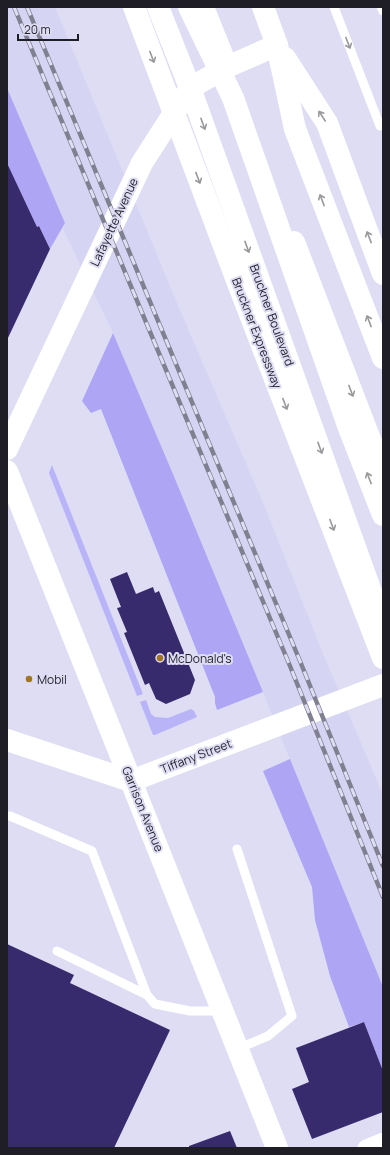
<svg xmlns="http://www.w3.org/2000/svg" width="390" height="1155" font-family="Manrope,sans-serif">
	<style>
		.built { fill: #d6d4f3 }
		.green { fill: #b9b3f8 }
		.forest { fill: #aea6f5 }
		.building { fill: #372a6d }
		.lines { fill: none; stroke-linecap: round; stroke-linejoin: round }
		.lane { stroke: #fff; stroke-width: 9 }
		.street { stroke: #fff; stroke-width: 17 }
		.secondary { stroke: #fff; stroke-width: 22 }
		.highway { stroke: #fff; stroke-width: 22 }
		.rail-casing { stroke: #818090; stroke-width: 4.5 }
		.rail { stroke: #deddf4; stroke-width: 3; stroke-dasharray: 9; stroke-linecap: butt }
		.oneway { stroke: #9a9a9e }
		.poi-dot { fill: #a17526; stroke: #deddf4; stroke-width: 1.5 }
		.labels { text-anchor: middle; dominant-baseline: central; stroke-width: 4; stroke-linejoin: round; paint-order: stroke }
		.street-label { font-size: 12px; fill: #1f1e27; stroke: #deddf4 }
		.poi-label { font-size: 12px; fill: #1f1e27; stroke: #deddf4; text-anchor: start }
	</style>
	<rect width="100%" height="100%" fill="#deddf4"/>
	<path class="built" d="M 7,7 L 55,7 L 176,301 L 264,505 L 324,656 L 383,795 L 383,987 L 358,930 L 263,692 L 173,474 L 113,333 L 63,229 L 65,223 L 7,88 Z"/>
	<g class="green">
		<path d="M 52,465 L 143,694 L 137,696 L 49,473 Z"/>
		<path d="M 146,700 L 151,714 L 155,717 L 168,718 L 191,709 L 194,711 L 197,717 L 155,735 L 153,735 L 140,702 Z"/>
	</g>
	<g class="forest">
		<path d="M 7,88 L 65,223 L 50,249 L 39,226 L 37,227 L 7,163 Z"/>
		<path d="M 113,333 L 173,474 L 263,692 L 217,710 L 215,703 L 215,697 L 101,409 L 91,413 L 82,401 Z"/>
		<path d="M 290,759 L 383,987 L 383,1071 L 364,1022 L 349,1027 L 330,976 L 315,920 L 312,887 L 263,771 Z"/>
	</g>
	<g class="building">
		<path d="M 7,163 L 37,227 L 39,226 L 50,249 L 7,340 Z"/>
		<path d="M 127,572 L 136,594 L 153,587 L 155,593 L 159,591 L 195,680 L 190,694 L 166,704 L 156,699 L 149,683 L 145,685 L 124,633 L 127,632 L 117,608 L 121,607 L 110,579 Z"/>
		<path d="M 7,944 L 74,975 L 70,983 L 170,1030 L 114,1148 L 7,1148 Z"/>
		<path d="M 364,1022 L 383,1071 L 383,1112 L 312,1139 L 292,1089 L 309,1082 L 296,1048 Z"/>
		<path d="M 230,1131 L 237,1148 L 189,1148 L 189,1146 Z"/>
	</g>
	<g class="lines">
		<g class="lane">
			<path d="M 334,7 L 380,126 L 383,124"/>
			<path d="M 381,7 L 383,11"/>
			<path d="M 10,816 L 92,851 L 147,995 L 155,1004 L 190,1011 L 223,1011"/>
			<path d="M 237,849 L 292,1016 L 268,1036 L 237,1049"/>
			<path d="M 57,951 L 147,995"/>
		</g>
		<path class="street" d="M 366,1148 L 383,1141"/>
		<g class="secondary">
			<path d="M 158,7 L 190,88 L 383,625"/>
			<path d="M 203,7 L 224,59"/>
			<path d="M 263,7 L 277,45 L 295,129 L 383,358"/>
			<path d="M 285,58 L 327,123 L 383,274"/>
			<path d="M 294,242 L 383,473"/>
			<path d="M 7,449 L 142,163 L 190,88 L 227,67 L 277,45"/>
			<path d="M 7,471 L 131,781 L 277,1148"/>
			<path d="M 7,740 L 131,781 L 383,685"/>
		</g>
		<g class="highway">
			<path d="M 134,7 L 239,286 L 383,658"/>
			<path d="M 189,7 L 233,98 L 349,428 L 383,515"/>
		</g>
		<defs>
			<g id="rail">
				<path d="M 14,7 L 290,666 L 383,897"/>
				<path d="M 27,7 L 300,661 L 383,866"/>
			</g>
		</defs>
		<use href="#rail" class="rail-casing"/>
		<use href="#rail" class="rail"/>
	</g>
	<defs><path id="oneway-shaft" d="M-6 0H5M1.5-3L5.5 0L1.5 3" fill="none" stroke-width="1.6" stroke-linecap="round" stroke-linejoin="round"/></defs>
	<g class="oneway">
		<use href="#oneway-shaft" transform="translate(348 43) rotate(69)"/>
		<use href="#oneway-shaft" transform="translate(152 57) rotate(69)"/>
		<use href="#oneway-shaft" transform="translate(322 116) rotate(-123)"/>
		<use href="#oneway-shaft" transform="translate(203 124) rotate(70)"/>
		<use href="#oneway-shaft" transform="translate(198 178) rotate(69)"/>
		<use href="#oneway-shaft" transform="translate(322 200) rotate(-111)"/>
		<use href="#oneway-shaft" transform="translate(369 237) rotate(-111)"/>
		<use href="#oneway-shaft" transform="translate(247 247) rotate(70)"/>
		<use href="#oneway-shaft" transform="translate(369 321) rotate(-111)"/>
		<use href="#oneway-shaft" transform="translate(351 391) rotate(69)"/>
		<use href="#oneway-shaft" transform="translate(285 404) rotate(69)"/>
		<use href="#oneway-shaft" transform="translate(320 448) rotate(70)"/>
		<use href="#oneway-shaft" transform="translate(369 478) rotate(-111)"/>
		<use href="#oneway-shaft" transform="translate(332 525) rotate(69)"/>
	</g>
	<g class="poi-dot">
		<circle cx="160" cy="658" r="4"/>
		<circle cx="29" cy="679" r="4"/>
	</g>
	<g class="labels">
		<g class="street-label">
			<text transform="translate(114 222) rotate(-65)">Lafayette Avenue</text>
			<text transform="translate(272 315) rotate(70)">Bruckner Boulevard</text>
			<text transform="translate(257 333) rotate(69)">Bruckner Expressway</text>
			<text transform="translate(196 756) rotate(-21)">Tiffany Street</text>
			<text transform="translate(143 809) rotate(68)">Garrison Avenue</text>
		</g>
		<g class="poi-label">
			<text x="168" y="658">McDonald's</text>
			<text x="37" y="679">Mobil</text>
		</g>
	</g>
	<rect width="390" height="1155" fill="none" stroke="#1f1e27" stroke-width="16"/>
	<path d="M18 34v6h60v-6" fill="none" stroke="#1f1e27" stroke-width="2"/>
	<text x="24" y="34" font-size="12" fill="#1f1e27" stroke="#deddf4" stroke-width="3" paint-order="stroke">20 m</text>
</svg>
